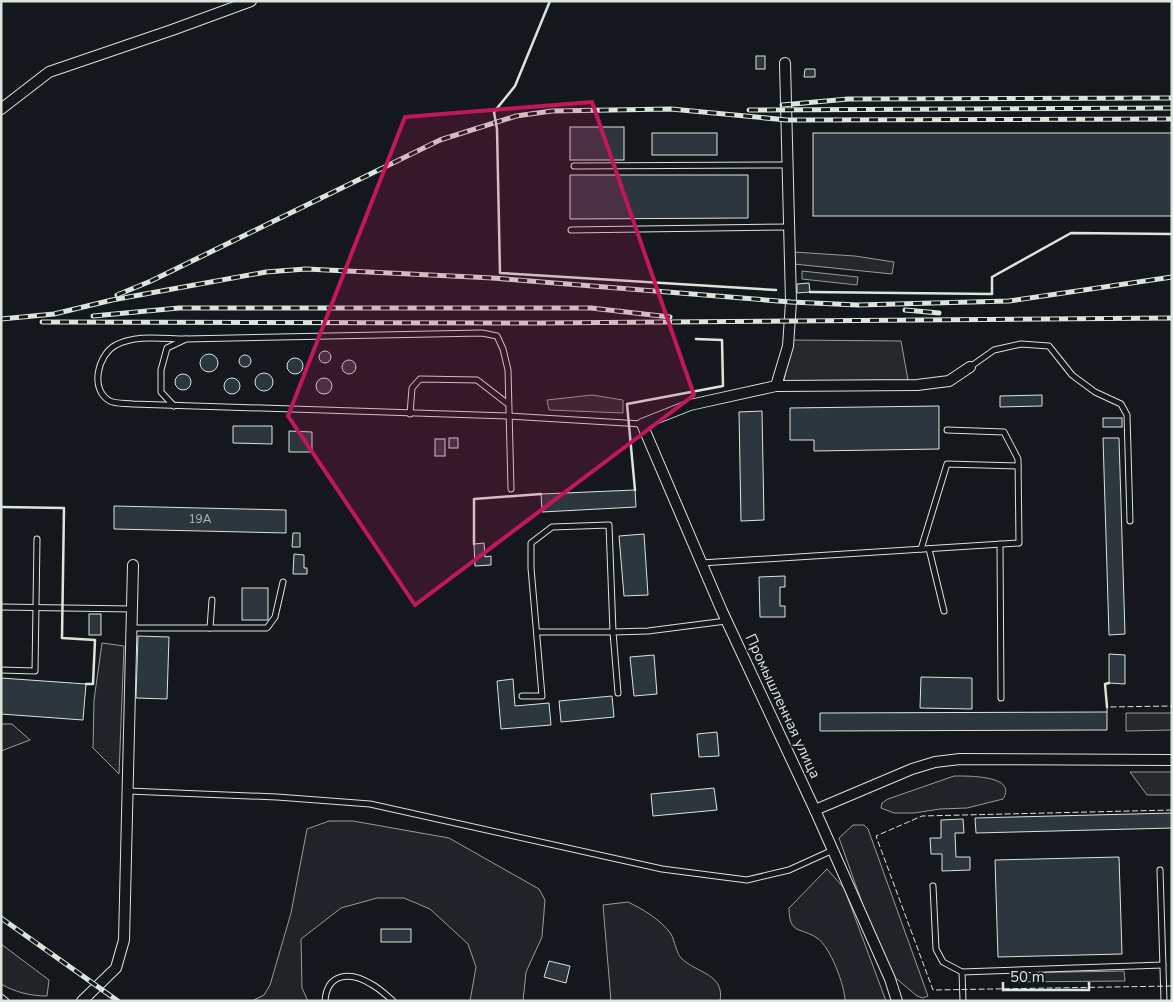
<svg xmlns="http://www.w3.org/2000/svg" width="1173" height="1002" font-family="'Nunito Sans',sans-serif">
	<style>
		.green { fill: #202428; stroke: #939e99 }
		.parking { fill: #24282b; stroke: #939e99 }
		.building { fill: #2c363c; stroke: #d8e6dc }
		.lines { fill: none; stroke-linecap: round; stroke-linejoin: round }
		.lane-casing { stroke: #d8e6dc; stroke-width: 7 }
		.street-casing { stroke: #d8e6dc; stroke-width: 12 }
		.lane { stroke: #14181c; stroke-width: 5 }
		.street { stroke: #14181c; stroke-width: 10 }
		.rail-casing { stroke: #d8e6dc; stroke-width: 5 }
		.rail { stroke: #14181c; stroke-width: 3; stroke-dasharray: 9; stroke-linecap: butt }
		.fence { stroke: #d8e6dc; stroke-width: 1; stroke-dasharray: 6 2.5; stroke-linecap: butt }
		.wall { stroke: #d8e6dc; stroke-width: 2.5 }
		.marked { fill: #c2185b; fill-opacity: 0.2; stroke: #c2185b; stroke-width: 4; stroke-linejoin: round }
		.labels { text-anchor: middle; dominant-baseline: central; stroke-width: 4; stroke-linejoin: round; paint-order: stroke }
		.number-label { font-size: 12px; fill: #adbab4 }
		.street-label { font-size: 15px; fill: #d8e6dc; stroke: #14181c }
	</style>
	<rect width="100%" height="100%" fill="#14181c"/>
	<g class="green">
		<path d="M 102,643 L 124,646 L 119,774 L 93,748 L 94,700 Z"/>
		<path d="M 1,724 L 12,724 L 30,740 L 1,751 Z"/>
		<path d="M 954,776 C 968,776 1018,775 1003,799 L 967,808 L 940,809 L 914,813 L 894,813 L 881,808 L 882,803 L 888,799 Z"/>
		<path d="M 329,821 L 353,821 L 449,838 L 539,889 L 545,900 L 542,937 L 526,972 L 523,1001 L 470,1001 L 476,967 L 468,944 L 430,909 L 404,898 L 377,898 L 341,908 L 301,939 L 302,988 L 308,1001 L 252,1001 L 264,995 L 270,985 L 291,913 L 307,829 Z"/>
		<path d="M 853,825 L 864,825 L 868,829 L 928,996 L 923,998 L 917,996 L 892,975 L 865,911 L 839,838 Z"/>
		<path d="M 827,869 L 844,888 L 886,1001 L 845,1001 C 845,986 830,946 817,938 C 801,927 789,935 789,908 Z"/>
		<path d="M 628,902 C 644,910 660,919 671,934 C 675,941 676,953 682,959 C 697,973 725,974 720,1001 L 611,1001 L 603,905 Z"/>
		<path d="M 1,944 L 49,980 L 47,996 C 30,996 15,992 1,984 Z"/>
	</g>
	<g class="parking">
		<path d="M 794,252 L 855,256 L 894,262 L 892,274 L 794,264 Z"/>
		<path d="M 802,271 L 858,277 L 857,285 L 802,279 Z"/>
		<path d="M 792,340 L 901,341 L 908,380 L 784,381 Z"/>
		<path d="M 592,395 L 623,400 L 623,413 L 549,410 L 547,400 Z"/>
		<path d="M 1126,713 L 1172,713 L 1172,730 L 1126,731 Z"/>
		<path d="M 1130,772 L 1172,772 L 1172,795 L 1147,795 Z"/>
		<path d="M 1124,971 L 1125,981 L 1011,982 L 1011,973 Z"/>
	</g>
	<g class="building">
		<rect x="756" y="56" width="9" height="13"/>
		<path d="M 805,69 L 815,69 L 815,77 L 804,77 Z"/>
		<rect x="570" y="127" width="54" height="33"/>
		<rect x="652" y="133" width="65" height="22"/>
		<rect x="813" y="133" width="359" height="83"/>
		<path d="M 570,175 L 748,175 L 748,218 L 570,219 Z"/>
		<path d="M 809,283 L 810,292 L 797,293 L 797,284 Z"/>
		<circle cx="325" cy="357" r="6"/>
		<circle cx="209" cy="363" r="9"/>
		<circle cx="245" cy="361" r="6"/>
		<circle cx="295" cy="366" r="8"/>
		<circle cx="349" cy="367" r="7"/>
		<circle cx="264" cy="382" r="9"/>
		<circle cx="183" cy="382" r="8"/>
		<circle cx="232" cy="386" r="8"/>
		<circle cx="324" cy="386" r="8"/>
		<path d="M 1042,395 L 1042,406 L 1000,407 L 1000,396 Z"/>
		<path d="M 939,406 L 939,449 L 814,451 L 814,440 L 790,440 L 790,408 Z"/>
		<path d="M 762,411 L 764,520 L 741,521 L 739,412 Z"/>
		<rect x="1103" y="418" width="19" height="9"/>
		<path d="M 233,426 L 272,426 L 272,444 L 233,443 Z"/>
		<path d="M 289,431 L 312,432 L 312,452 L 289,452 Z"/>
		<rect x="449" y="438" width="9" height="10"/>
		<path d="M 1103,438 L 1119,438 L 1125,634 L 1109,635 Z"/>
		<rect x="435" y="439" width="10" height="17"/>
		<path d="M 635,490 L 636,507 L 542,512 L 541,494 Z"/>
		<path d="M 114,506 L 286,510 L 286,533 L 114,529 Z"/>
		<path d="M 293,533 L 300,533 L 300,547 L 292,547 Z"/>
		<path d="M 644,534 L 648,595 L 624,596 L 619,536 Z"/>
		<path d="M 484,543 L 485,557 L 491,556 L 491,565 L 475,566 L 474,544 Z"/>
		<path d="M 294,554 L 304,555 L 304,568 L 307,568 L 307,574 L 293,574 Z"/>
		<path d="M 785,576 L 785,587 L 780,587 L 780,606 L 785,606 L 785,617 L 760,617 L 759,577 Z"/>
		<rect x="242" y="588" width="26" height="32"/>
		<rect x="89" y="614" width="12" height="21"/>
		<path d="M 138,636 L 169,637 L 167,699 L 136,698 Z"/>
		<path d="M 1109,654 L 1125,655 L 1125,684 L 1109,683 Z"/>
		<path d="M 654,655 L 657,694 L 634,696 L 630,657 Z"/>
		<path d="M 921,677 L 972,678 L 972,709 L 920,708 Z"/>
		<path d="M 1,678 L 86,684 L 83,720 L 1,714 Z"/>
		<path d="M 513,679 L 515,706 L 549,703 L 551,725 L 501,729 L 497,681 Z"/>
		<path d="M 612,696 L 614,717 L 561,722 L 559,701 Z"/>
		<path d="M 1107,712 L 1107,730 L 820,731 L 820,713 Z"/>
		<path d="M 717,732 L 719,756 L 699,757 L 697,734 Z"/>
		<path d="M 714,788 L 717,810 L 653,816 L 651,794 Z"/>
		<path d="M 1172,813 L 1172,828 L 976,833 L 975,818 Z"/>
		<path d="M 963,819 L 964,833 L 955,833 L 956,857 L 970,857 L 970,870 L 942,871 L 942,854 L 931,854 L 930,838 L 941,838 L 941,820 Z"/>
		<path d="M 1119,857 L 1122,954 L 998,957 L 995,860 Z"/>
		<rect x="381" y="929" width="30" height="13"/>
		<path d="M 549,961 L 570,966 L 566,983 L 544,977 Z"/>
	</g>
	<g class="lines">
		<defs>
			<g id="lane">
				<path d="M 574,166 L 787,165"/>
				<path d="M 571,230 L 789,227"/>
				<path d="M 186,339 C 164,339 136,334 116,345 C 98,354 89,390 110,401 C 115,404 126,403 133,404 L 508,416 L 642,424"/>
				<path d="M 970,367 L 994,350 L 1021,344 L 1049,346 L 1072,375 L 1095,392 L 1121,404 L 1127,415 L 1130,521"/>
				<path d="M 174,406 L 161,392 L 161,370 L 167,348 L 186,339 L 482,333 L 497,336 L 503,349 L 508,370 L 511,489"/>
				<path d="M 410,414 L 412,388 L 420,379 L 477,380 L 508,404"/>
				<path d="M 1000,544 L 1001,698"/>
				<path d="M 921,549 L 947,464 L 1018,466"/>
				<path d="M 929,549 L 944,611"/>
				<path d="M 701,563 L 1019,543 L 1018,459 L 1004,432 L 947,430"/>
				<path d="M 1,607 L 132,609"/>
				<path d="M 132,628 L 267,628 L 275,617 L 283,582"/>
				<path d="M 210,628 L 212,600"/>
				<path d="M 1,670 L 35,671 L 37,539"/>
				<path d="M 618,693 L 613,632 L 648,631 L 726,621"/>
				<path d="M 522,696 L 542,696 L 531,568 L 531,543 L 552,527 L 609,525 L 613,632 L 537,632"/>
				<path d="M 128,791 L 277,797 L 370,804 L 662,869 L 747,880 L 789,870 L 833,850"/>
				<path d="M 1160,870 L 1164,1001"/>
				<path d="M 933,886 L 936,949 L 943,962 L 962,972"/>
				<path d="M 1,997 L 6,1001"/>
				<path d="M 325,1001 C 327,973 350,971 371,984 C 379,988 386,995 393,1001"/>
				<path d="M 963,1001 L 962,972 L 1163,965"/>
			</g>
			<g id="street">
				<path d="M 785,63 L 791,302 L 788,346 L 776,386 L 690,405 L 642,424 L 722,611 L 815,810 L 890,979 L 897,1001"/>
				<path d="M 1,109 L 49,72 L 172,30 L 251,1"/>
				<path d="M 776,386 L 917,385 L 949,381 L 970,367"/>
				<path d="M 815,810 L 912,769 L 935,762 L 960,759 L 1172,760"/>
				<path d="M 82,1001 L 116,968 L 124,940 L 133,565"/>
			</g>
		</defs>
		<use href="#lane" class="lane-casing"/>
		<use href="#street" class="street-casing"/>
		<use href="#lane" class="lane"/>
		<use href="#street" class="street"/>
		<defs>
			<g id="rail">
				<path d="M 782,105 L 848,99 L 1172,98"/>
				<path d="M 749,110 L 1172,108"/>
				<path d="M 117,295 L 151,281 L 440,140 L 516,116 L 552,111 L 671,109 L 787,120 L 1172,119"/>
				<path d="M 905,310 L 939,313"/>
				<path d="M 93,316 L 179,308 L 591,308 L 670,317"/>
				<path d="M 1,319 L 54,314 L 112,300 L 266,272 L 306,269 L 493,278 L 791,302 L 858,305 L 1009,301 L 1172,277"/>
				<path d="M 42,322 L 538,323 L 1172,318"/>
				<path d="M 1,918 L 118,1001"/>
			</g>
		</defs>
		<use href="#rail" class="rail-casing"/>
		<use href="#rail" class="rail"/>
		<g class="fence">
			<path d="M 1107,712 L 1107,707 L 1172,706"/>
			<path d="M 1172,810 L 922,816 L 876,836 L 933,990 L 1172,986"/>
		</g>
		<g class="wall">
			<path d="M 550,1 L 515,86 L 494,112 L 497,129 L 500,273 L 776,290"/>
			<path d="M 810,292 L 992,294 L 992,277 L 1071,233 L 1172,234"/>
			<path d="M 635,490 L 627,404 L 723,386 L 722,340 L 696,339"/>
			<path d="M 1,507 L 64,508 L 62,638 L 95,640 L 93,684 L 86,684"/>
			<path d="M 474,544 L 474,499 L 541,494"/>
			<path d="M 1107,707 L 1105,684 L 1109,683"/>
		</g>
	</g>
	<path class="marked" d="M 592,102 L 694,395 L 415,605 L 288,416 L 405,117 Z"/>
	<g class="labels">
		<g class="number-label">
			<text x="200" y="519">19А</text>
		</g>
		<g class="street-label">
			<text transform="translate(783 706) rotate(65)">Промышленная улица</text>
		</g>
	</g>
	<rect width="1173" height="1002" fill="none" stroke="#d8e6dc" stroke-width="5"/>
	<path d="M1003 982v8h86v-8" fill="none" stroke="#d8e6dc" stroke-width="2.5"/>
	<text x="1010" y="982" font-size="15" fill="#d8e6dc" stroke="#14181c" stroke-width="4" paint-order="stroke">50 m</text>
</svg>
